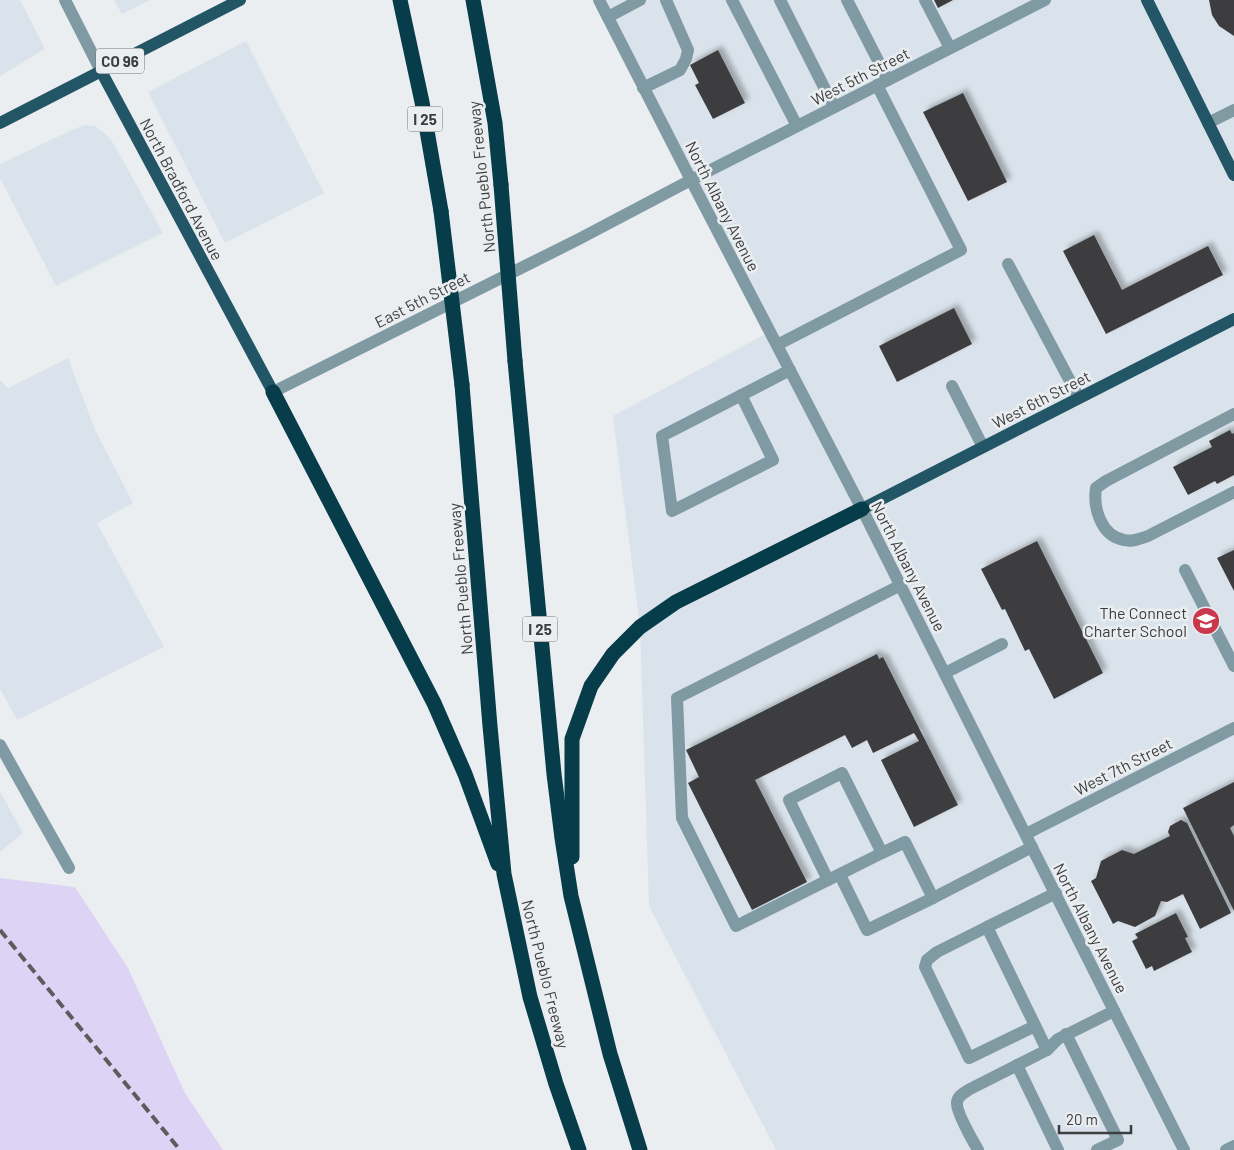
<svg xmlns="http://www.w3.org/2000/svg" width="1234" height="1150" font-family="Barlow,sans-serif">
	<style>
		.built { fill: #dae3eb }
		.green { fill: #ddd3f4 }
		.building { fill: #3c3d40; filter: url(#shadow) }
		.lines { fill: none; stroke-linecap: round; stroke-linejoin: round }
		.minor { stroke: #809aa3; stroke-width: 12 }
		.major { stroke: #225565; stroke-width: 12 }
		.highway { stroke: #073c4a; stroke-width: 15 }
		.rail { stroke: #5a5c5d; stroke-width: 4; stroke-dasharray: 10 5; stroke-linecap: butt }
		.highway-bridge { stroke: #073c4a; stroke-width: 15 }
		.labels { text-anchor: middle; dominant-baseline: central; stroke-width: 5; stroke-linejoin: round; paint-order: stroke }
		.shield { fill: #ebeef1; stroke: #707274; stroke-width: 1 }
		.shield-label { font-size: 15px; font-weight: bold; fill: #3c3d3e }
		.street-label { font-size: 16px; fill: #3c3d3e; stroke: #ebeef1 }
		.poi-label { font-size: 16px; fill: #3c3d3e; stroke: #ebeef1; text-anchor: end }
	</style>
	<defs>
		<filter id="shadow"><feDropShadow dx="4.5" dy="-4.5" stdDeviation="2.5" flood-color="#0004"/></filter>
	</defs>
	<rect width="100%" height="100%" fill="#ebeef1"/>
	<g class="built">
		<path d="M 0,0 L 20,0 L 45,49 L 0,76 Z"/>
		<path d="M 114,0 L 150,0 L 122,14 Z"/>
		<path d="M 599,0 L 1234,0 L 1234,1150 L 776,1150 L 649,906 L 640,627 L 613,416 L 769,332 Z"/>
		<path d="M 246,41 L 324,193 L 225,243 L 148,92 Z"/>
		<path d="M 85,125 L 95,126 L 108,136 L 115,146 L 163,233 L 56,286 L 0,178 L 0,164 L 74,129 Z"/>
		<path d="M 68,358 L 95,430 L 133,503 L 97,523 L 164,647 L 17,720 L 0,689 L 0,380 L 8,388 Z"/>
		<path d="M 0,792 L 23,833 L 0,852 Z"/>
	</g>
	<path class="green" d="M 0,878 L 75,887 L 128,968 L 185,1093 L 223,1150 L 0,1150 Z"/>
	<g class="building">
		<path d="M 934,0 L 953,0 L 938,8 Z"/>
		<path d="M 1209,0 L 1234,0 L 1234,36 L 1219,26 L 1212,15 Z"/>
		<path d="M 718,50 L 745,103 L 713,119 L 695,85 L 699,83 L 690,65 Z"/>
		<path d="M 963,93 L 1007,182 L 968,201 L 923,112 Z"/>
		<path d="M 1094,235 L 1122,290 L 1208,246 L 1223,275 L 1106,334 L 1063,251 Z"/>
		<path d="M 954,308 L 972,344 L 897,382 L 879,346 Z"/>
		<path d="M 1230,430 L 1232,434 L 1234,433 L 1234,475 L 1217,484 L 1215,481 L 1188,495 L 1173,467 L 1212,447 L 1209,441 Z"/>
		<path d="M 1037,541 L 1103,673 L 1054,699 L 1029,649 L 1025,651 L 1005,609 L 1002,610 L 981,569 Z"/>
		<path d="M 1234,550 L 1234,591 L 1217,558 Z"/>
		<path d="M 877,654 L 879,659 L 883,657 L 958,805 L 914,827 L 881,760 L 919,741 L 914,733 L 873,753 L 867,740 L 852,748 L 845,735 L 755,780 L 807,882 L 752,910 L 688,783 L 699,777 L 686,750 Z"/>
		<path d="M 1234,782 L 1234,825 L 1230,828 L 1234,836 L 1234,911 L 1183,808 Z"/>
		<path d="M 1181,820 L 1187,823 L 1231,913 L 1200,929 L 1183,894 L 1167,902 L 1161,901 L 1155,916 L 1135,927 L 1118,921 L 1113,924 L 1091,881 L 1096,878 L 1101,861 L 1122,850 L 1134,854 L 1170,836 L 1168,832 L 1170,826 Z"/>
		<path d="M 1176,913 L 1188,937 L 1185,938 L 1192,952 L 1154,971 L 1152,966 L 1146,969 L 1132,941 L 1138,938 L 1135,934 Z"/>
	</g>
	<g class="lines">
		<g class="minor">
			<path d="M 65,0 L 101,71"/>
			<path d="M 599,0 L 691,180 L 862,509 L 1184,1150"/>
			<path d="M 732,0 L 797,126"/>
			<path d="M 780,0 L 834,107"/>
			<path d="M 847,0 L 888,80"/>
			<path d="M 925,0 L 950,48"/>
			<path d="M 608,17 L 640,0"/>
			<path d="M 643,88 L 680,70 L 686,59 L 688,50 L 666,0"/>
			<path d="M 1208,123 L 1234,110"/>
			<path d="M 1008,264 L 1079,398"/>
			<path d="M 777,345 L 961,250 L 877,85"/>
			<path d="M 952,386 L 983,447"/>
			<path d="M 273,392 L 579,239 L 691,180 L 1045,0"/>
			<path d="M 741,395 L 773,460 L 672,511 L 662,436 L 790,370"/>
			<path d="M 1234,414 L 1106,481 L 1096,488 C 1093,508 1101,536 1124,540 C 1132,542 1140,539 1148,536 L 1234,492"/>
			<path d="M 1185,570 L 1234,666"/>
			<path d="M 945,673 L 1002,644"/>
			<path d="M 0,745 L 69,868"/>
			<path d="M 1026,834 L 1234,728"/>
			<path d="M 882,853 L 736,926 L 682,818 L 677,698 L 901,585"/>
			<path d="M 840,875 L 867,930 L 933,898"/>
			<path d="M 828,880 L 789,800 L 842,773 L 882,853 L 905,842 L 933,898 L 1032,847"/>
			<path d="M 987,927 L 1056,893"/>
			<path d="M 1035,1026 L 969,1058 L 925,967 L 927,960 L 937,952 L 987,927 L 1047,1050"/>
			<path d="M 1066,1034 L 1118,1140 L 1097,1150"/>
			<path d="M 1017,1065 L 1058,1150"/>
			<path d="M 978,1150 C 973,1141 956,1112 957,1103 C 957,1096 964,1093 970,1089 L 1047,1050 L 1058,1039 L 1114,1011"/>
			<path d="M 1226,1150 L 1234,1146"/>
		</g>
		<g class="major">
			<path d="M 1147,0 L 1234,175"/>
			<path d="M 101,71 L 273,392"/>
			<path d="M 0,123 L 240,0"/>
			<path d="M 862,509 L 1234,319"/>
		</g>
		<g class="highway">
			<path d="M 400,0 L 422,102 L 441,211"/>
			<path d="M 473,0 L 495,123 L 501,185"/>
			<path d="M 515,361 L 554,774 L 562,838 L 571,896 L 610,1054 L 640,1150"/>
			<path d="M 462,385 L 490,726 L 504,874 L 530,997 L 556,1084 L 579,1150"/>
			<path d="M 273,392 L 434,703 L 465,774 L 498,864"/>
			<path d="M 572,857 L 572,739 L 591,686 L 613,654 L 640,627 L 676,602 L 862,509"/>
		</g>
		<path class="rail" d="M 0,930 L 180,1150"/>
		<g class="highway-bridge">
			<path d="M 501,185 L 515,361"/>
			<path d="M 441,211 L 462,385"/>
		</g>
	</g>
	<defs>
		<symbol id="school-disc" viewBox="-11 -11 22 22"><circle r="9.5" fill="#c9384c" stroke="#ebeef1"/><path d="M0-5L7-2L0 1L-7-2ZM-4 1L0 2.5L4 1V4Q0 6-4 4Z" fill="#fff"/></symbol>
	</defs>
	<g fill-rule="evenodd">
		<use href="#school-disc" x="1190" y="605" width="32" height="32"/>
	</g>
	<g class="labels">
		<g class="shield">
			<rect x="96" y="48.5" width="48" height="25" rx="4"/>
			<rect x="407.5" y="106.5" width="35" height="25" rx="4"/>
			<rect x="522.5" y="616.5" width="35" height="25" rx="4"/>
		</g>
		<g class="shield-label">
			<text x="120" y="61">CO 96</text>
			<text x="425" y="119">I 25</text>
			<text x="540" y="629">I 25</text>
		</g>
		<g class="street-label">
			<text transform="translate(860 76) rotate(-27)">West 5th Street</text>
			<text transform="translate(481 177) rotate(-96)">North Pueblo Freeway</text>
			<text transform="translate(182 189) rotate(62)">North Bradford Avenue</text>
			<text transform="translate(723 206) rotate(63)">North Albany Avenue</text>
			<text transform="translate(422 299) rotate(-27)">East 5th Street</text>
			<text transform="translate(1041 399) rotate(-27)">West 6th Street</text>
			<text transform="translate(909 566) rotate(63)">North Albany Avenue</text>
			<text transform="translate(460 579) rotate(-95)">North Pueblo Freeway</text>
			<text transform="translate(1123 766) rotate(-27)">West 7th Street</text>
			<text transform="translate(1091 928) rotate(63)">North Albany Avenue</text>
			<text transform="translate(546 974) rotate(76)">North Pueblo Freeway</text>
		</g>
		<g class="poi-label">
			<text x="1187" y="612">The Connect<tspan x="1187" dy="18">Charter School</tspan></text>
		</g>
	</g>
	<path d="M1059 1125v8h72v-8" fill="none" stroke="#3c3d3e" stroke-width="2.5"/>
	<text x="1066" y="1125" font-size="15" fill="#3c3d3e" stroke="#ebeef1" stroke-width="4" paint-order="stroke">20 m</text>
</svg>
